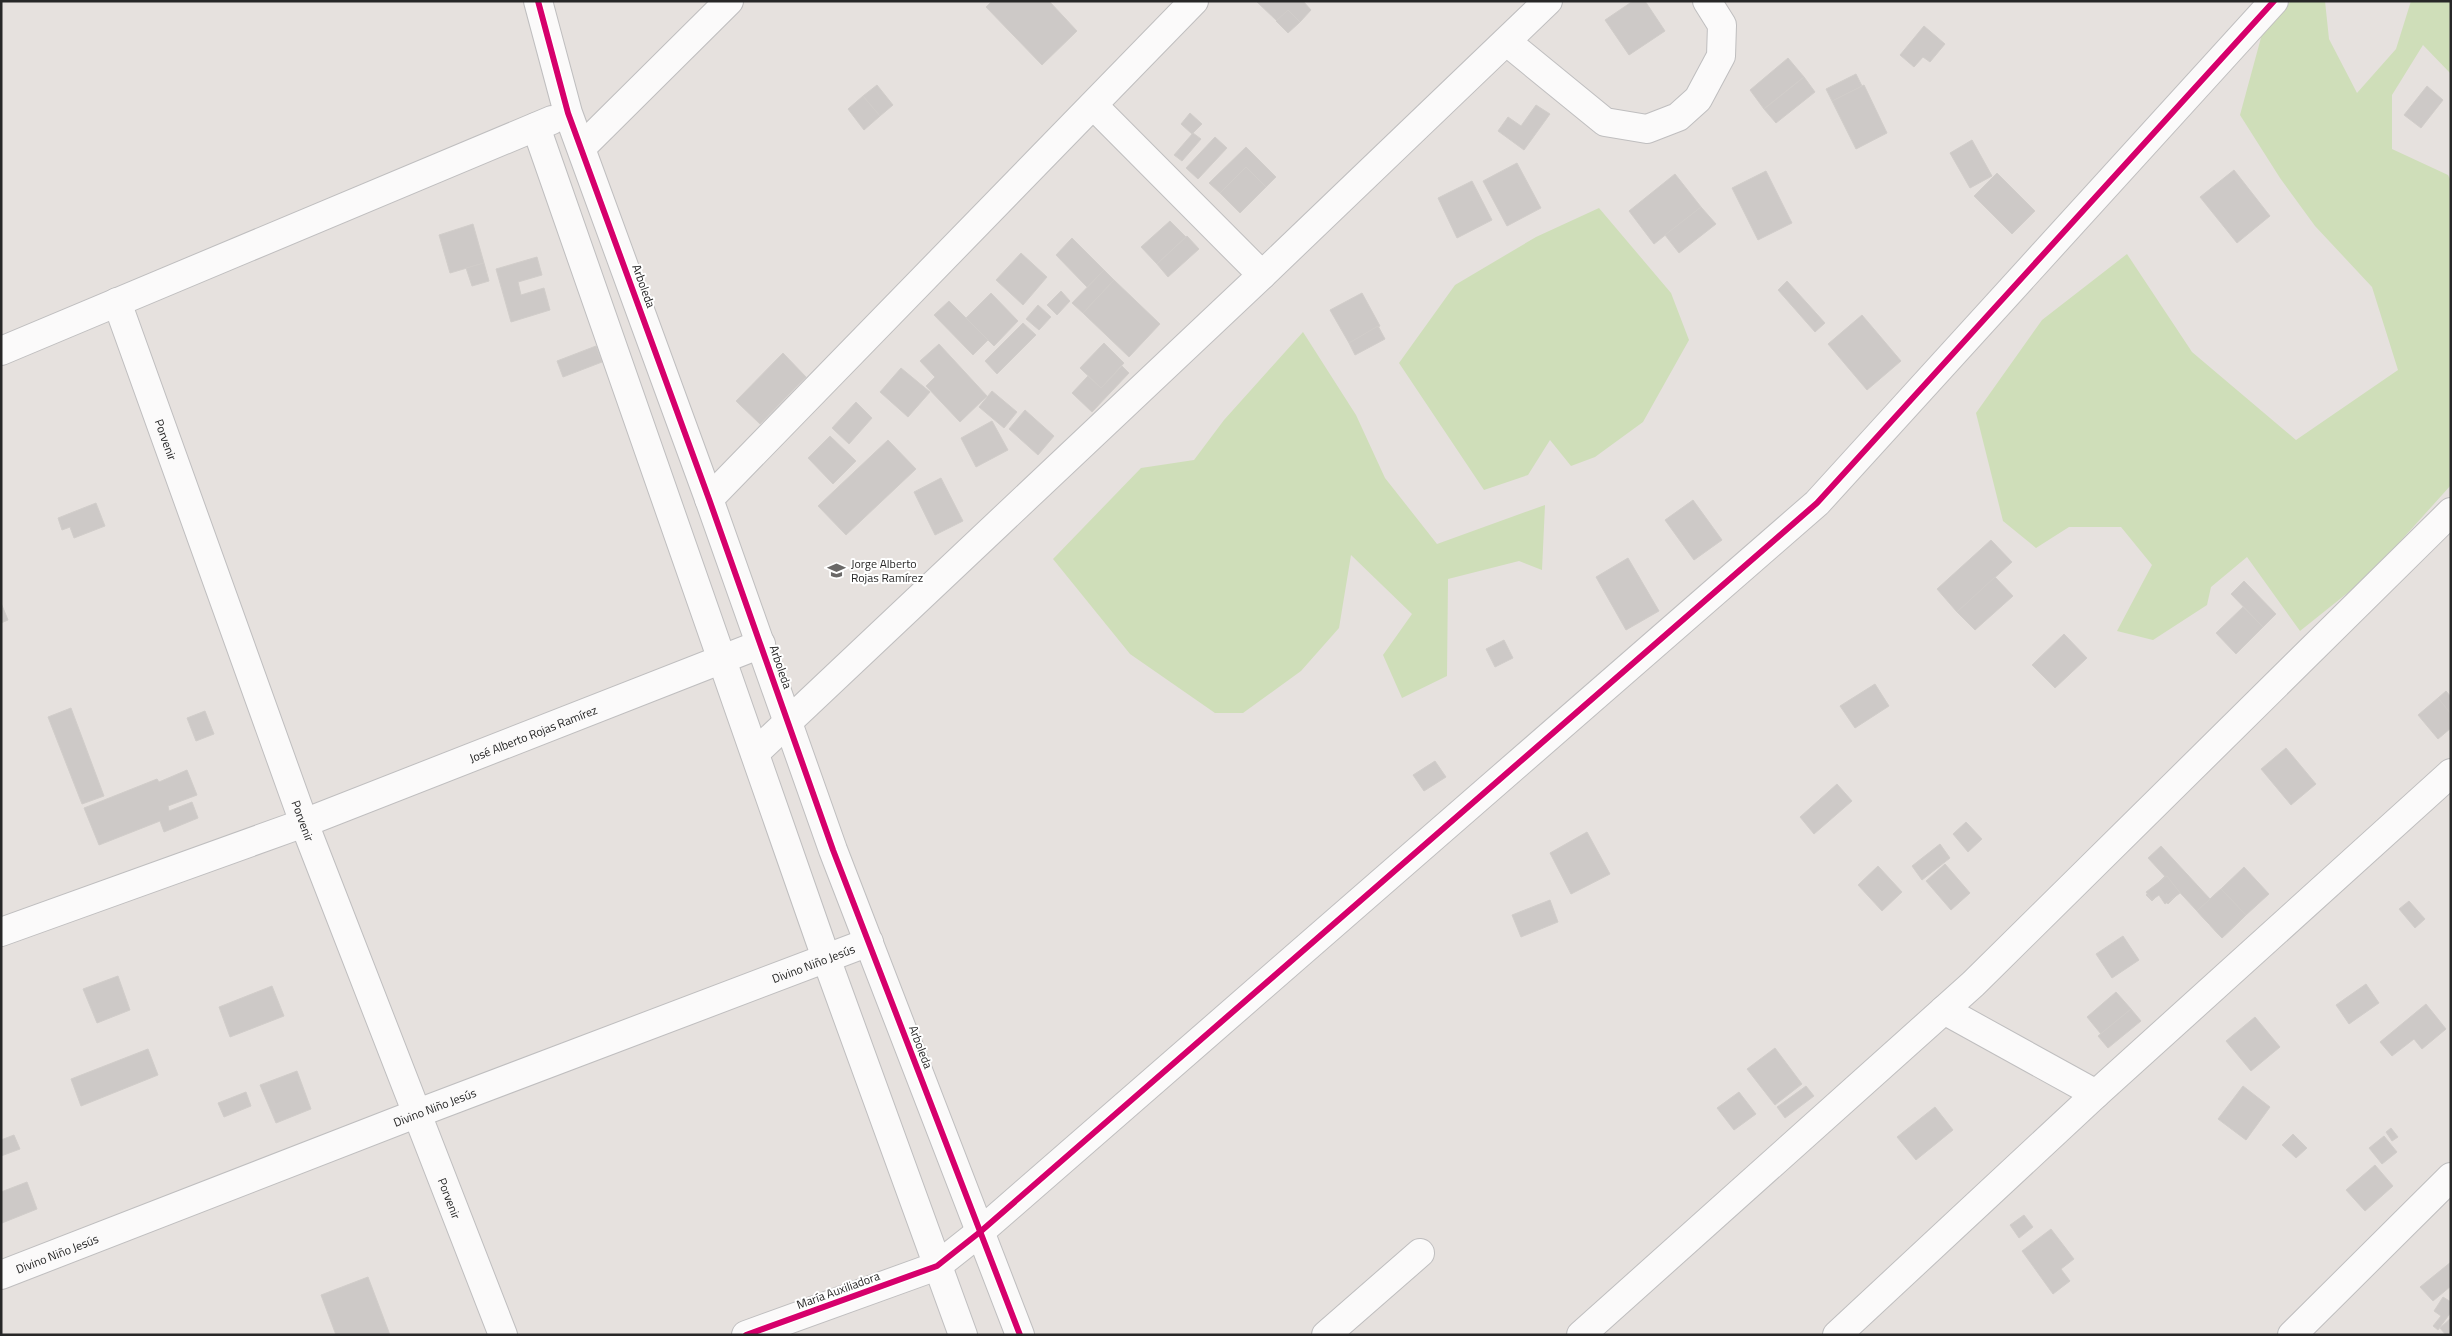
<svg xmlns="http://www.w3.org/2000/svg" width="2452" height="1336" font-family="'Titillium Web',sans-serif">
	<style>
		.green { fill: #cfdeb9 }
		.building { fill: #cdc9c7; stroke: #d1cdca }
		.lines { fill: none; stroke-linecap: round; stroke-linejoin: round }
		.minor-casing { stroke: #bfbebf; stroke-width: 30 }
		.minor { stroke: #fbfafa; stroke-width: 28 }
		.cycleway-casing { stroke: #fff; stroke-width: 9 }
		.cycleway { stroke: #d6006c; stroke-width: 6 }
		.labels { text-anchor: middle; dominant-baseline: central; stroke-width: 4; stroke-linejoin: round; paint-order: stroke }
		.street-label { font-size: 12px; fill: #272727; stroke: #fff }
		.poi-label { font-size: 12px; fill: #272727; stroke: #fff; text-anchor: start }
	</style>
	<rect width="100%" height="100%" fill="#e6e1de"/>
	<g class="green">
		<path d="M 2291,1 L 2325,1 L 2329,39 L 2357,93 L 2396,49 L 2411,1 L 2451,1 L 2451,74 L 2423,45 L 2392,95 L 2392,149 L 2448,175 L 2451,181 L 2451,485 L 2370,575 L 2300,631 L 2247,557 L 2211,587 L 2207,605 L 2153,640 L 2117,631 L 2152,565 L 2121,527 L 2069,527 L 2036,548 L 2003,521 L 1976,413 L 2042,320 L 2127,254 L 2192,352 L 2296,440 L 2398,370 L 2372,287 L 2315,226 L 2280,178 L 2240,115 L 2262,34 Z"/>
		<path d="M 1599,208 L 1671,293 L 1689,340 L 1643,422 L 1595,457 L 1571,466 L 1550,440 L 1528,475 L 1484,490 L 1399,363 L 1455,285 L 1536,237 Z"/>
		<path d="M 1303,332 L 1356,415 L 1385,478 L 1437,544 L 1545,505 L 1542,570 L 1519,561 L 1448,579 L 1447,676 L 1402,698 L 1383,655 L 1412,614 L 1351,555 L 1339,628 L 1301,671 L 1243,713 L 1215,713 L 1130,654 L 1053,559 L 1141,468 L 1194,460 L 1224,420 Z"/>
	</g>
	<g class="building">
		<path d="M 992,1 L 1049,1 L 1077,31 L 1042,65 L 986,7 Z"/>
		<path d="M 1303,1 L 1311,10 L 1300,22 L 1288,10 L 1277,21 L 1257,2 Z"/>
		<path d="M 1633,1 L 1645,1 L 1665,31 L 1629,55 L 1605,20 Z"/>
		<path d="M 1288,10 L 1300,22 L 1288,33 L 1276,21 Z"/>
		<path d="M 1924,26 L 1945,44 L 1930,62 L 1923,57 L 1914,67 L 1900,55 Z"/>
		<path d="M 1788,58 L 1804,77 L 1764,109 L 1750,90 Z"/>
		<path d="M 1856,74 L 1862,86 L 1832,101 L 1826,89 Z"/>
		<path d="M 1804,77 L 1815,92 L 1776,123 L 1764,109 Z"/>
		<path d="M 877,85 L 893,105 L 880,116 L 863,96 Z"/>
		<path d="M 1864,85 L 1887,133 L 1856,149 L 1832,101 Z"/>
		<path d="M 2427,86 L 2443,100 L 2421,128 L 2404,115 Z"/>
		<path d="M 863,96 L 880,116 L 864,130 L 848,109 Z"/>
		<path d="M 1536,105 L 1550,114 L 1524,150 L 1498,131 L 1508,117 L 1521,126 Z"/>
		<path d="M 1190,113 L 1202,124 L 1192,134 L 1181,124 Z"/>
		<path d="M 1193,133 L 1201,139 L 1182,161 L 1174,155 Z"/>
		<path d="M 1215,137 L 1227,148 L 1198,179 L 1186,168 Z"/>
		<path d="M 1972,140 L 1992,176 L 1970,188 L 1950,153 Z"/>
		<path d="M 1246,147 L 1276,177 L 1266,187 L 1246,167 L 1220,193 L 1209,183 Z"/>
		<path d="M 1517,163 L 1541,208 L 1507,226 L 1483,181 Z"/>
		<path d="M 1246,167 L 1266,187 L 1240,213 L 1220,193 Z"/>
		<path d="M 2234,170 L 2270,216 L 2237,243 L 2200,197 Z"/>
		<path d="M 1766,171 L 1792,223 L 1758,240 L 1732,188 Z"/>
		<path d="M 1997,173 L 2035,211 L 2012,234 L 1974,196 Z"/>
		<path d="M 1675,174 L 1701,207 L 1654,244 L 1629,211 Z"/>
		<path d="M 1472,181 L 1492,220 L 1457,238 L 1438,198 Z"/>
		<path d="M 1701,207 L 1716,224 L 1679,253 L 1665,235 Z"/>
		<path d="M 1170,221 L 1186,237 L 1157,264 L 1141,247 Z"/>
		<path d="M 473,224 L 484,263 L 450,273 L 439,235 Z"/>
		<path d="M 1187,236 L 1199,249 L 1168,277 L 1157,264 Z"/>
		<path d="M 1072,238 L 1104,270 L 1087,287 L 1056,255 Z"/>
		<path d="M 1021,253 L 1047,277 L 1023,305 L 996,280 Z"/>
		<path d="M 537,257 L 542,275 L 518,282 L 521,295 L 544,288 L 550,310 L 511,322 L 496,269 Z"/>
		<path d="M 484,263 L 489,281 L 472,286 L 466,268 Z"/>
		<path d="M 1104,270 L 1114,280 L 1083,313 L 1072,303 Z"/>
		<path d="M 1114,280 L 1160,324 L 1129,357 L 1083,313 Z"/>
		<path d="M 1787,281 L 1825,323 L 1815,332 L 1778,290 Z"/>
		<path d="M 1061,291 L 1070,301 L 1057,315 L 1047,305 Z"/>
		<path d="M 991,293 L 1018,321 L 994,346 L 966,318 Z"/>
		<path d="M 1362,293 L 1380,326 L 1349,343 L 1330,310 Z"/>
		<path d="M 949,301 L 988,340 L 973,355 L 934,315 Z"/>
		<path d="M 1038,305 L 1051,317 L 1039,330 L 1026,319 Z"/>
		<path d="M 1862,315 L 1901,361 L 1867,390 L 1828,344 Z"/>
		<path d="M 1023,323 L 1036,335 L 997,374 L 985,361 Z"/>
		<path d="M 1378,326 L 1385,339 L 1355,355 L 1349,343 Z"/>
		<path d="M 1104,343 L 1124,363 L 1101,388 L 1080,368 Z"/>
		<path d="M 939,344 L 987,396 L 960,422 L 926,386 L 935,377 L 920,361 Z"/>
		<path d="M 596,346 L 602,362 L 563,377 L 557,361 Z"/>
		<path d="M 783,353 L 806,377 L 760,424 L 736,401 Z"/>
		<path d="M 1122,366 L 1129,373 L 1092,412 L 1072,393 L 1088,376 L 1101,388 Z"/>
		<path d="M 901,368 L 930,392 L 908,417 L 880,392 Z"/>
		<path d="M 992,391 L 1017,412 L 1004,428 L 979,407 Z"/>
		<path d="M 856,402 L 872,418 L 849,444 L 832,428 Z"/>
		<path d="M 1025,410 L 1054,436 L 1038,455 L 1009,429 Z"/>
		<path d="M 992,421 L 1008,450 L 976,467 L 961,438 Z"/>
		<path d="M 830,436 L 856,461 L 833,484 L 808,458 Z"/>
		<path d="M 888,440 L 916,469 L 846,535 L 818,506 Z"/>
		<path d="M 941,478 L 963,521 L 935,535 L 914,492 Z"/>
		<path d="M 1693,500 L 1722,540 L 1694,560 L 1665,520 Z"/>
		<path d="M 96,503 L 105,526 L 74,538 L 70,527 L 62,530 L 58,518 Z"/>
		<path d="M 1991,540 L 2012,562 L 1957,612 L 1937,589 Z"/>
		<path d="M 1628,558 L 1659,611 L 1626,630 L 1596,577 Z"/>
		<path d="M 1995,577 L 2013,596 L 1975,630 L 1957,612 Z"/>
		<path d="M 2244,581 L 2276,614 L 2263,627 L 2231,594 Z"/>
		<path d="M 1,603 L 8,620 L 1,623 Z"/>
		<path d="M 2243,607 L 2263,627 L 2236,654 L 2216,633 Z"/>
		<path d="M 2064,634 L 2087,658 L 2055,688 L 2032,665 Z"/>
		<path d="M 1504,640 L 1513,658 L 1495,667 L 1486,649 Z"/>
		<path d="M 1875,684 L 1889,706 L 1855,728 L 1840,706 Z"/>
		<path d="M 2446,691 L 2451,697 L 2451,714 L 2438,698 Z"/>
		<path d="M 2438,698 L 2451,714 L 2451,728 L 2438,739 L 2418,715 Z"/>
		<path d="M 71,708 L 104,796 L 82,804 L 48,717 Z"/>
		<path d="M 205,711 L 214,734 L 196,741 L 187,718 Z"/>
		<path d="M 2286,748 L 2316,784 L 2291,805 L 2261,769 Z"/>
		<path d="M 1435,761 L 1446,777 L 1424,791 L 1413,775 Z"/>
		<path d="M 187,770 L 197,795 L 168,806 L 169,811 L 192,802 L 198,818 L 164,832 L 160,821 L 99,845 L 84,808 L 157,779 L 159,782 Z"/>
		<path d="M 1837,784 L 1852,801 L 1814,834 L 1800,817 Z"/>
		<path d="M 1966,822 L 1982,839 L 1968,852 L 1953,834 Z"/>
		<path d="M 1587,832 L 1610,874 L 1571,894 L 1550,853 Z"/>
		<path d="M 1940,844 L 1950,858 L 1922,880 L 1912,866 Z"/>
		<path d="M 2161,846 L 2210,899 L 2197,911 L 2148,858 Z"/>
		<path d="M 1945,864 L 1970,893 L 1951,910 L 1926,881 Z"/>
		<path d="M 1878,866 L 1902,892 L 1882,911 L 1858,885 Z"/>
		<path d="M 2244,867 L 2269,894 L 2246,915 L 2221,889 Z"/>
		<path d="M 2165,876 L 2180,892 L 2168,904 L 2159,894 L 2152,901 L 2146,895 Z"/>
		<path d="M 2167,876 L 2180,893 L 2165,904 L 2159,895 L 2152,900 L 2146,892 Z"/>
		<path d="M 2221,889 L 2246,915 L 2222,938 L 2197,911 Z"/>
		<path d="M 2221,889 L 2246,915 L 2222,938 L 2197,911 Z"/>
		<path d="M 1550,900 L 1558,922 L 1521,937 L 1512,915 Z"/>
		<path d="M 2409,901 L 2425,919 L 2415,928 L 2399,909 Z"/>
		<path d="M 2123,936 L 2139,960 L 2112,978 L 2096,954 Z"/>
		<path d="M 118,976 L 130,1010 L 97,1023 L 83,989 Z"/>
		<path d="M 2366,984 L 2379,1003 L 2349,1024 L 2336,1005 Z"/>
		<path d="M 272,986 L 284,1016 L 230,1037 L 219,1007 Z"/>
		<path d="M 2116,992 L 2131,1009 L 2101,1034 L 2087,1017 Z"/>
		<path d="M 2426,1004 L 2446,1029 L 2422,1049 L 2414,1039 L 2392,1056 L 2380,1042 Z"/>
		<path d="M 2131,1009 L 2141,1021 L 2108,1048 L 2098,1036 Z"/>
		<path d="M 2255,1017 L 2280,1047 L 2251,1071 L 2226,1041 Z"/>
		<path d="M 1775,1048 L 1802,1084 L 1775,1105 L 1747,1069 Z"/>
		<path d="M 148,1049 L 158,1075 L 81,1106 L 71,1079 Z"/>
		<path d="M 297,1071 L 311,1109 L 276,1123 L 260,1085 Z"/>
		<path d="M 1806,1086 L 1814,1096 L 1785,1118 L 1777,1107 Z"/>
		<path d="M 2243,1086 L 2270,1107 L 2246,1140 L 2218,1119 Z"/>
		<path d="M 246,1092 L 251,1106 L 224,1117 L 218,1103 Z"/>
		<path d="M 1739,1092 L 1756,1114 L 1734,1130 L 1717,1108 Z"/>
		<path d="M 1935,1107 L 1953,1130 L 1916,1160 L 1897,1137 Z"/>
		<path d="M 2391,1128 L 2398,1137 L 2392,1141 L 2386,1132 Z"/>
		<path d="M 2293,1134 L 2307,1148 L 2296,1158 L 2282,1145 Z"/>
		<path d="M 14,1135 L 20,1149 L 1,1156 L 1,1140 Z"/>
		<path d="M 2384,1136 L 2397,1152 L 2382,1164 L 2369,1148 Z"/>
		<path d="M 2375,1165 L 2393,1186 L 2365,1211 L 2346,1190 Z"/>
		<path d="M 27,1182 L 37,1209 L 2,1223 L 1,1192 Z"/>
		<path d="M 2024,1215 L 2033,1227 L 2019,1238 L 2010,1225 Z"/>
		<path d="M 2051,1229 L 2074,1259 L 2061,1269 L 2070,1281 L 2053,1294 L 2022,1251 Z"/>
		<path d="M 2451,1262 L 2451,1286 L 2433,1301 L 2420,1287 Z"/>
		<path d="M 368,1277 L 390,1335 L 336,1335 L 321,1295 Z"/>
		<path d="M 2443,1297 L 2451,1302 L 2451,1312 L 2438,1330 L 2433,1326 L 2441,1316 L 2434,1311 Z"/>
		<path d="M 2451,1318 L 2451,1334 L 2446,1335 L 2440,1328 Z"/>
	</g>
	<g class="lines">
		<defs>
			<g id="minor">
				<path d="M 538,1 L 568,113 L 709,499 L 833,850 L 1020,1335"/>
				<path d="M 1507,42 L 1605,122 L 1647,129 L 1678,117 L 1698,99 L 1721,56 L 1722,25 L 1707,1"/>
				<path d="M 1094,106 L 1262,275"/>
				<path d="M 536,127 L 826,958 L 963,1335"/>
				<path d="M 582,147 L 729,1"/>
				<path id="s1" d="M 117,302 L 304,823 L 503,1335"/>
				<path d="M 1,351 L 552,120"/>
				<path d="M 709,499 L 1194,1"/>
				<path d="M 755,753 L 1262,275 L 1548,1"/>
				<path id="s2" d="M 1,932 L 304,823 L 761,644"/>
				<path d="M 1944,1010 L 2096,1094"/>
				<path id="s3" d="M 1,1275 L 418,1113 L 869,942"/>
				<path d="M 746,1335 L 937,1266 L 980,1232 L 1817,503 L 2274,1"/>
				<path d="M 1326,1335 L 1420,1253"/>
				<path d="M 1581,1335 L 1973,984 L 2451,512"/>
				<path d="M 1837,1335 L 2096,1094 L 2451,773"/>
				<path d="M 2292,1335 L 2451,1177"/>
			</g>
		</defs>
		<use href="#minor" class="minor-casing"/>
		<use href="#minor" class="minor"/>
		<defs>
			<g id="cycleway">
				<path d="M 538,1 L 568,113 L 709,499 L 833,850 L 1020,1335"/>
				<path d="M 746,1335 L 937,1266 L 980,1232 L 1817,503 L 2274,1"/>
			</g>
		</defs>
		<use href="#cycleway" class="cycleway-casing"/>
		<use href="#cycleway" class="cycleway"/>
	</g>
	<defs>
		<symbol id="school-bare" viewBox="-9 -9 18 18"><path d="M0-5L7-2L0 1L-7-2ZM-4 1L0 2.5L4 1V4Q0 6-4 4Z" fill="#6a6867" stroke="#fff" stroke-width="2.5" paint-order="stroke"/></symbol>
	</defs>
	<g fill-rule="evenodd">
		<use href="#school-bare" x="824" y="558" width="25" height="25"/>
	</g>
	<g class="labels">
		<g class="street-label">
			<text transform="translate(644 286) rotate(70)">Arboleda</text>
			<text stroke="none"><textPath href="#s1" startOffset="146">Porvenir</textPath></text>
			<text transform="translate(781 667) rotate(71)">Arboleda</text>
			<text stroke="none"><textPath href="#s2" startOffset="568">José Alberto Rojas Ramírez</textPath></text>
			<text stroke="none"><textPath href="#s1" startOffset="551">Porvenir</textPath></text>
			<text stroke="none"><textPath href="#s3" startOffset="870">Divino Niño Jesús</textPath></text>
			<text transform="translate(921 1047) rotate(69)">Arboleda</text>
			<text stroke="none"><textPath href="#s3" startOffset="465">Divino Niño Jesús</textPath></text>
			<text stroke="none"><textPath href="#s1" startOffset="956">Porvenir</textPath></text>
			<text stroke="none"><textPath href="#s3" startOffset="60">Divino Niño Jesús</textPath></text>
			<text transform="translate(838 1290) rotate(-20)">María Auxiliadora</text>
		</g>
		<g class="poi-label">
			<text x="851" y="563">Jorge Alberto<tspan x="851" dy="14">Rojas Ramírez</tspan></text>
		</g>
	</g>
	<rect width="2452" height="1336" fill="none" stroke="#272727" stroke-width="5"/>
</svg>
